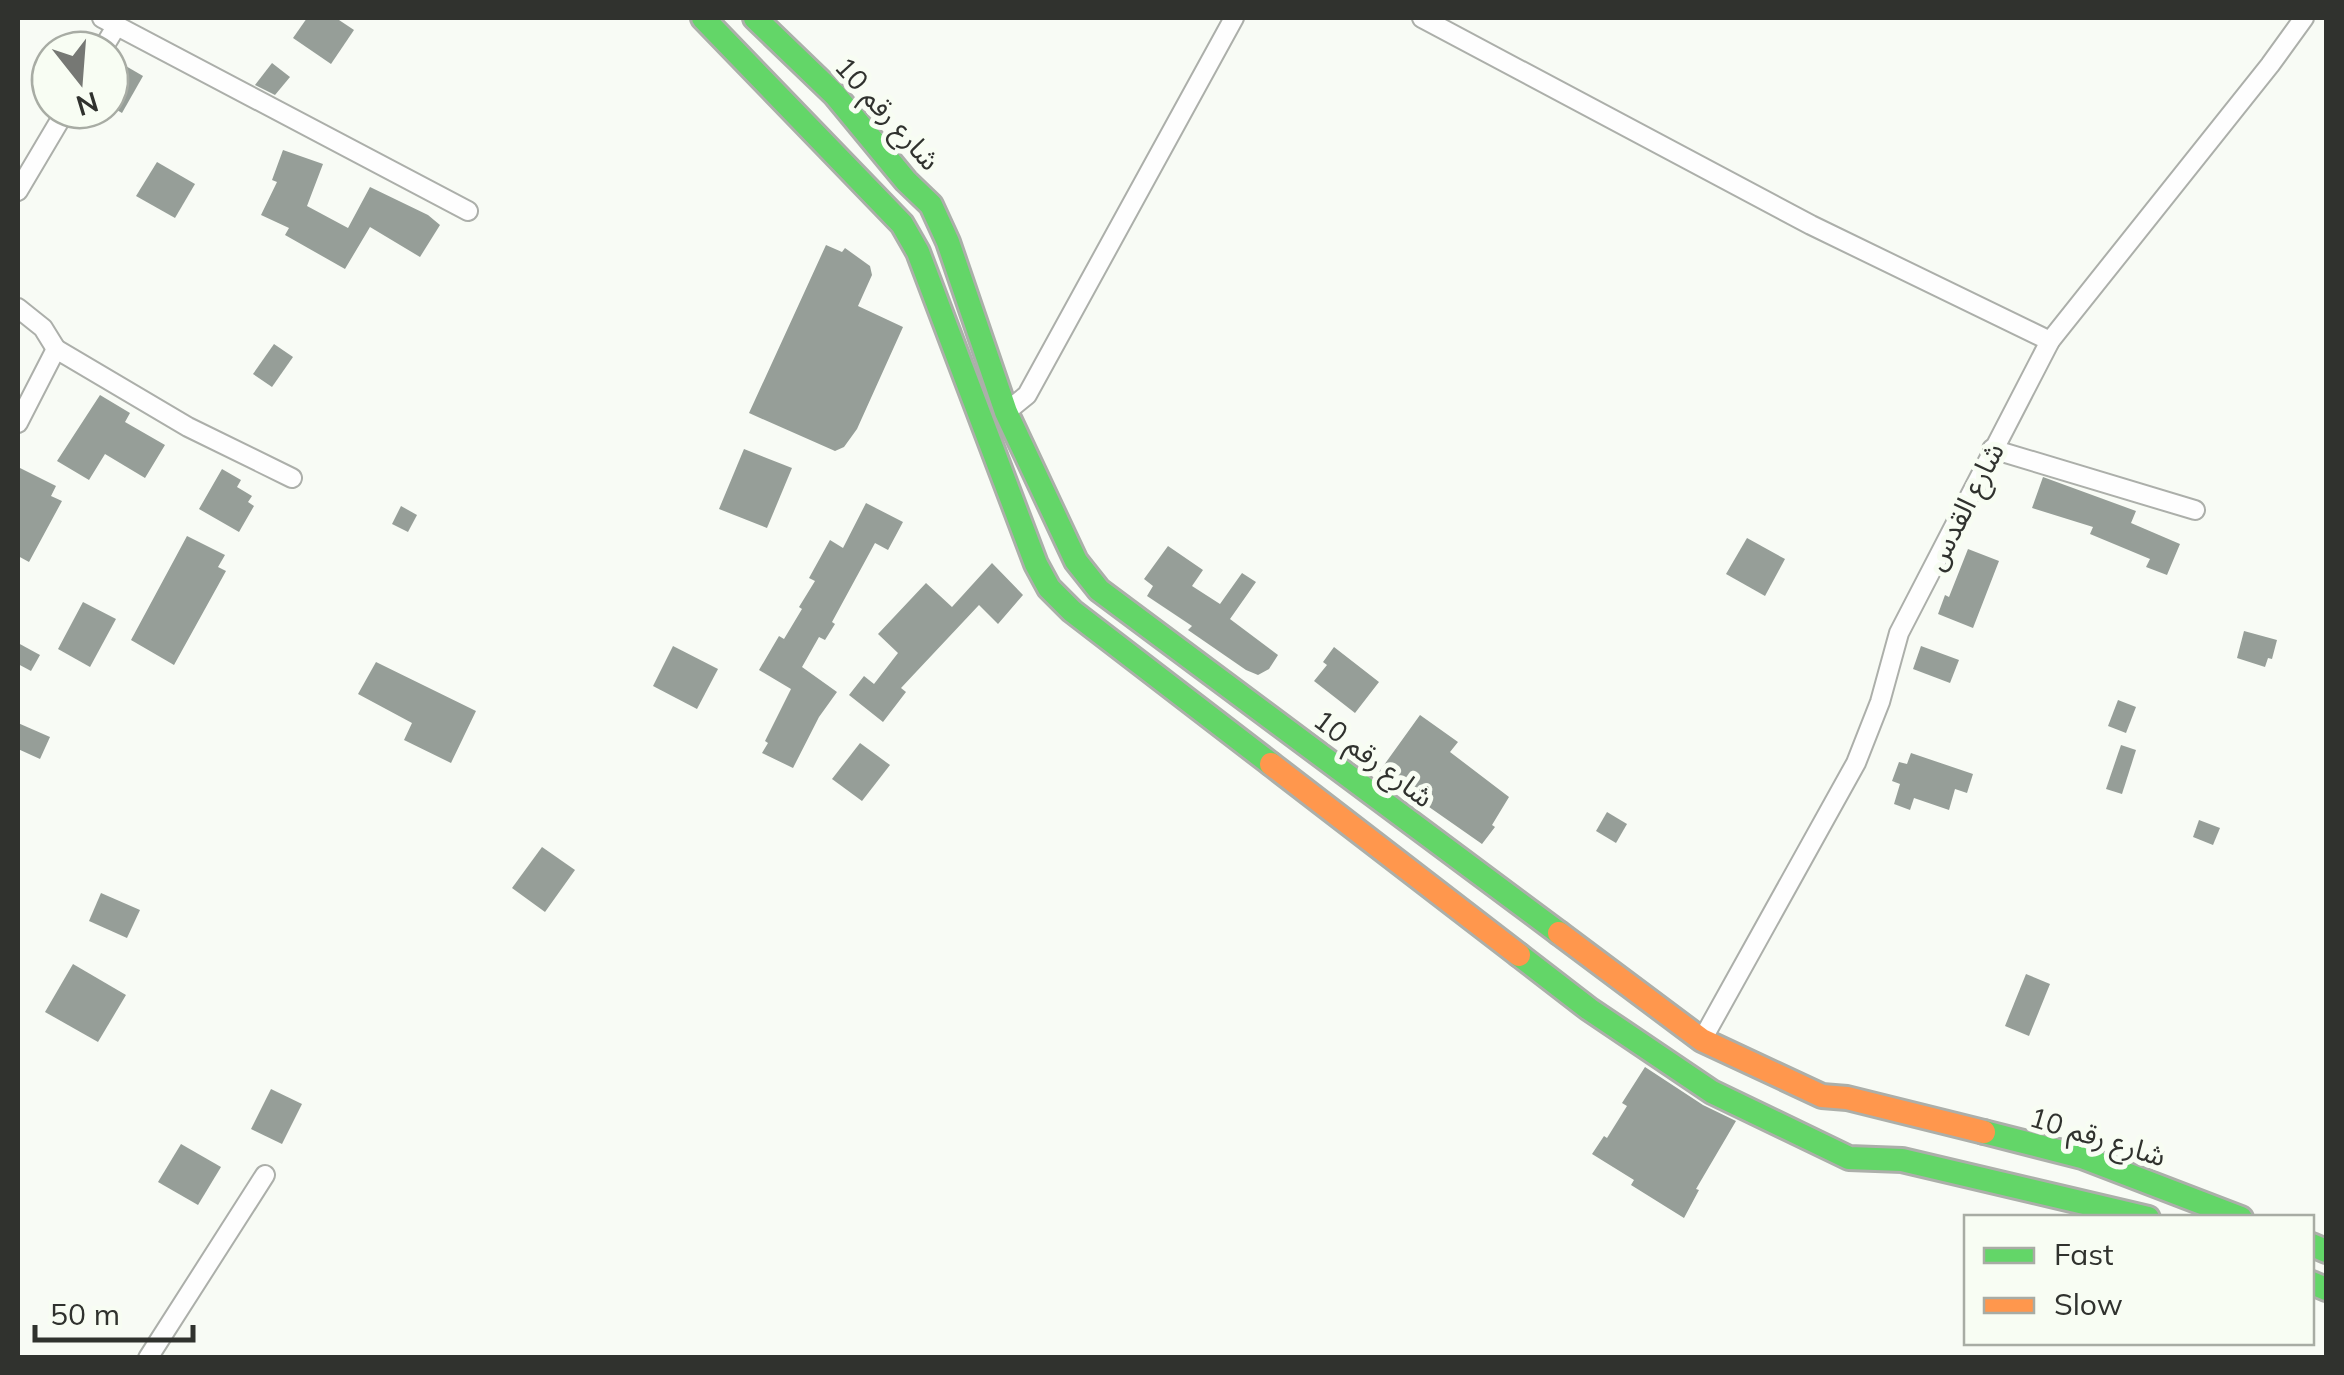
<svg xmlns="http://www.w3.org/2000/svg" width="2344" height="1375" font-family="Mulish,'Noto Sans Arabic',sans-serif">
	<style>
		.building { fill: #969e98 }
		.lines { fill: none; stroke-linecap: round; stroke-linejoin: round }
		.street-casing { stroke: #acafaa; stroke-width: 22 }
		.fast-casing { stroke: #acafaa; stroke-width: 28 }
		.slow-casing { stroke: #acafaa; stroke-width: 28 }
		.street { stroke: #fefefe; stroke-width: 18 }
		.fast { stroke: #63d668; stroke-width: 22 }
		.slow { stroke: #ff974d; stroke-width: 22 }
		.labels { text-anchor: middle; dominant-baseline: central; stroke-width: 10; stroke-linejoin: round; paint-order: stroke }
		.street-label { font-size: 28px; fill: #30322e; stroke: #f8fdf3 }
	</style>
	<rect width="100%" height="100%" fill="#f8fbf5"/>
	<g class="building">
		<path d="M 307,18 L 336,18 L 354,30 L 331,64 L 293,38 Z"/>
		<path d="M 112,58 L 143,76 L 122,113 L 110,106 Z"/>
		<path d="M 272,63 L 290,77 L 275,95 L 255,85 Z"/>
		<path d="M 283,150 L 323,164 L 307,206 L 348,228 L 370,187 L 428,215 L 440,225 L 420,257 L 370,227 L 345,269 L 285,235 L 289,228 L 261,215 L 277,182 L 272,180 Z"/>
		<path d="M 157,162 L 195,184 L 175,218 L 136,196 Z"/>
		<path d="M 826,245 L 842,252 L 845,248 L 870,266 L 872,275 L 858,306 L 903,327 L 857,429 L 844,447 L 835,451 L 749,413 Z"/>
		<path d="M 274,344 L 293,357 L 272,387 L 253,374 Z"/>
		<path d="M 100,395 L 130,413 L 125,422 L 165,445 L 145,478 L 105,454 L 89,480 L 57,461 Z"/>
		<path d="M 744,449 L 792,468 L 767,528 L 719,509 Z"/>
		<path d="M 18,467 L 56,486 L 51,496 L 62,501 L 29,562 L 18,556 Z"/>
		<path d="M 222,469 L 241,480 L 237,487 L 252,496 L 248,502 L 254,506 L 239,532 L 199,509 Z"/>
		<path d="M 2043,477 L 2136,511 L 2131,523 L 2180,544 L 2167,575 L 2146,567 L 2150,559 L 2090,534 L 2093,527 L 2032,508 Z"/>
		<path d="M 866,503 L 903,522 L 888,550 L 875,543 L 832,622 L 835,624 L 825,640 L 819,637 L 802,667 L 837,692 L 819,717 L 793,768 L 762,753 L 768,743 L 765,741 L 791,689 L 759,670 L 779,636 L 784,639 L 802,609 L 799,607 L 815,581 L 809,578 L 830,540 L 843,548 Z"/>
		<path d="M 401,506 L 417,515 L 408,532 L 392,524 Z"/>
		<path d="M 187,536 L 225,555 L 218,567 L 226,571 L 174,665 L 131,640 Z"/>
		<path d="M 1747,538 L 1785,559 L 1765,596 L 1726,574 Z"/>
		<path d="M 1168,546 L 1203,570 L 1192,586 L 1220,604 L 1242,573 L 1256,582 L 1230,619 L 1278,655 L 1269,669 L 1258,675 L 1246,670 L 1188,630 L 1192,626 L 1147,596 L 1153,586 L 1144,579 Z"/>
		<path d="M 1968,549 L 1999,561 L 1973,628 L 1938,614 L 1945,595 L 1949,597 Z"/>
		<path d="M 992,563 L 1023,595 L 998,624 L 979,605 L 901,688 L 906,692 L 883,722 L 849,695 L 864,676 L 874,684 L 898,653 L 878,634 L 926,583 L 952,607 Z"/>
		<path d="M 83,602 L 116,619 L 90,667 L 58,649 Z"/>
		<path d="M 2244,631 L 2277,640 L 2272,659 L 2268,658 L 2265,667 L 2237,658 Z"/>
		<path d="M 18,643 L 40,655 L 31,671 L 18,664 Z"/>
		<path d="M 673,646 L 718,669 L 697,709 L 653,686 Z"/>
		<path d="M 1921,646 L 1959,660 L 1950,683 L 1913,669 Z"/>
		<path d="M 1334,647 L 1379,682 L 1355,713 L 1314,681 L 1327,665 L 1323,662 Z"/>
		<path d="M 376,662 L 476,711 L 451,763 L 404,740 L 412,723 L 358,694 Z"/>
		<path d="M 2118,700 L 2136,707 L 2126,733 L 2108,726 Z"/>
		<path d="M 1420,715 L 1458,742 L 1450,752 L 1509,797 L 1492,825 L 1495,827 L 1482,844 L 1379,772 Z"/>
		<path d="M 18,723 L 50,737 L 40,759 L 18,749 Z"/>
		<path d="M 860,743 L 890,765 L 862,801 L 832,779 Z"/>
		<path d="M 2121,745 L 2136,750 L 2122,794 L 2106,789 Z"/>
		<path d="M 1911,753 L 1973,774 L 1967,793 L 1955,789 L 1949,810 L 1914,798 L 1910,810 L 1894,804 L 1900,784 L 1892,781 L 1899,762 L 1907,764 Z"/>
		<path d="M 1607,812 L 1627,824 L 1616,843 L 1596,831 Z"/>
		<path d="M 2199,820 L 2220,828 L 2213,845 L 2193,837 Z"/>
		<path d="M 542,847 L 575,870 L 545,912 L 512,888 Z"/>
		<path d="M 101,893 L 140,910 L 127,938 L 89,921 Z"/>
		<path d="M 73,964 L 126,995 L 98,1042 L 45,1012 Z"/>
		<path d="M 2026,974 L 2050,984 L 2029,1036 L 2005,1026 Z"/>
		<path d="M 1645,1067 L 1703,1105 L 1736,1121 L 1696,1189 L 1699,1190 L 1684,1218 L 1631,1185 L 1634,1180 L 1592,1154 L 1604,1136 L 1607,1138 L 1627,1106 L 1622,1103 Z"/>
		<path d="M 271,1089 L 302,1104 L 282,1144 L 251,1129 Z"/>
		<path d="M 181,1144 L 221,1167 L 198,1205 L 158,1182 Z"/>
	</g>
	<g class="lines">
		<defs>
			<g id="street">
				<path d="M 102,18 L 468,211"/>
				<path d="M 1422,18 L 1811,225 L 2050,341"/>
				<path d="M 102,50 L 117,25"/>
				<path d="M 18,191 L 66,110"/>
				<path d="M 18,308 L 43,328 L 56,349"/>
				<path d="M 1006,412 L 1027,395 L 1234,18"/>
				<path d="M 18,423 L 56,349 L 188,427 L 292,478"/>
				<path d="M 1992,449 L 2195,510"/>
				<path d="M 1702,1040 L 1856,763 L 1880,702 L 1899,633 L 2050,341 L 2270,65 L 2304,18"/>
				<path d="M 148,1358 L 265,1175"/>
			</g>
			<g id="fast">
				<path d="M 703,18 L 902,224 L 918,252 L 1036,564 L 1049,588 L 1072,611 L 1271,764"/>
				<path d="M 755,18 L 835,95 L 906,181 L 931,205 L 948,242 L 1006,412 L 1076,561 L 1099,590 L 1559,933"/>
				<path d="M 1519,955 L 1589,1009 L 1712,1092 L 1849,1158 L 1902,1160 L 2148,1218"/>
				<path d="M 1984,1132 L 2082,1157 L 2241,1218"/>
				<path d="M 2312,1245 L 2326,1251"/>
				<path d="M 2312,1283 L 2326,1289"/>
			</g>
			<g id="slow">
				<path d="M 1271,764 L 1519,955"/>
				<path d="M 1559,933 L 1702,1040 L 1822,1096 L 1847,1098 L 1984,1132"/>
			</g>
		</defs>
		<use href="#street" class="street-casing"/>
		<use href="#fast" class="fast-casing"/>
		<use href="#slow" class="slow-casing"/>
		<use href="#street" class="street"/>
		<use href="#fast" class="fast"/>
		<use href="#slow" class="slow"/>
	</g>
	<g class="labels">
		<g class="street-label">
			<text transform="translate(888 113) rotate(48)">شارع رقم 10</text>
			<text transform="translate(1964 506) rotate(-63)">شارع القدس</text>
			<text transform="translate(1374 758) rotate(37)">شارع رقم 10</text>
			<text transform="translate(2098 1136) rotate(17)">شارع رقم 10</text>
		</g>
	</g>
	<rect width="2344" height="1375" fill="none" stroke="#30322e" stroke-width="40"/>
	<rect x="1964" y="1215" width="350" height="130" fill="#f8fdf3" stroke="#a8aca4" stroke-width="2.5"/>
	<rect x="1984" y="1248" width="50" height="15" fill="#63d668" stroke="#a8aca4" stroke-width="2.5"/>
	<text x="2054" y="1265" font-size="30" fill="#30322e">Fast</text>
	<rect x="1984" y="1298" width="50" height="15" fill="#ff974d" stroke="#a8aca4" stroke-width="2.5"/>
	<text x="2054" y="1315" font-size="30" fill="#30322e">Slow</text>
	<g transform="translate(80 80) rotate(163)"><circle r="48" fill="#f8fdf3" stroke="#a8aca4" stroke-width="2.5"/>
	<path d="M0-8L18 38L0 25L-18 38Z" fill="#767874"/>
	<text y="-15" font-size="28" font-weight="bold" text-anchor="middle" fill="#30322e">N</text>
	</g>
	<path d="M35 1325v15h158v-15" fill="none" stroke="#30322e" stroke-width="5"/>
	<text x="50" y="1325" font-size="30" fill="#30322e" stroke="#f8fdf3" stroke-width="8" paint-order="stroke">50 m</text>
</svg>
